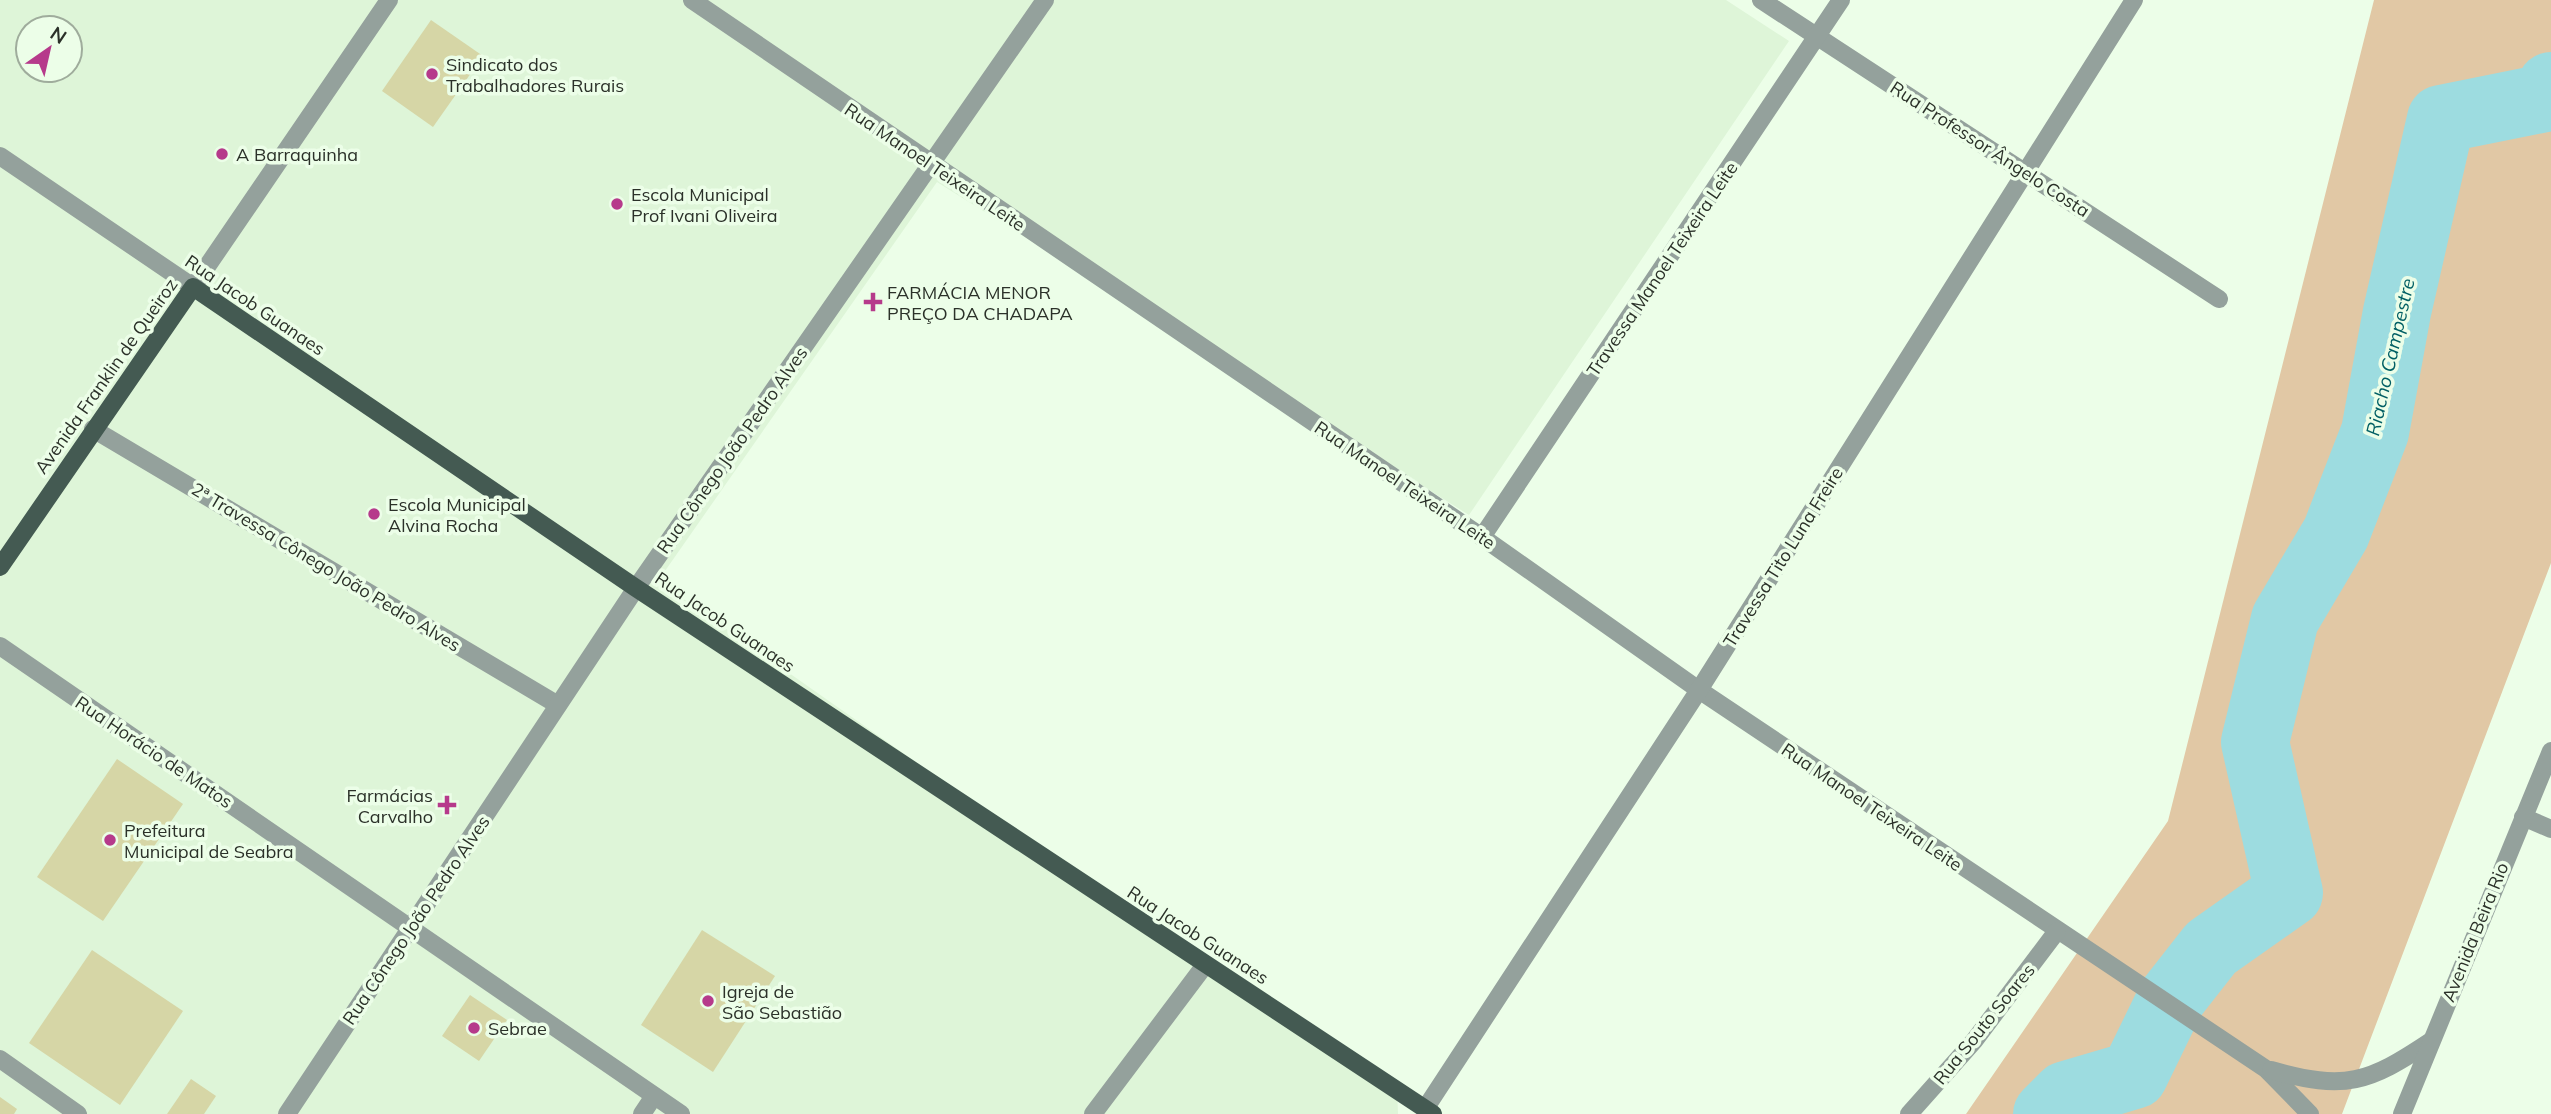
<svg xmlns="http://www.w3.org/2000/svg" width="2551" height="1114" font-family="Mulish,sans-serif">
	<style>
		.built { fill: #def5d8; fill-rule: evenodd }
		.green { fill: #e1c8a5 }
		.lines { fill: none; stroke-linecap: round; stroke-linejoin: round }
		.river { stroke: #9ddce0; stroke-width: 68 }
		.building { fill: #d6d6a6 }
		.minor { stroke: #94a19c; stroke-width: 18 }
		.major { stroke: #445a52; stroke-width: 18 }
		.poi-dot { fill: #b63a8b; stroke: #ecfee8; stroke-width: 2.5 }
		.labels { text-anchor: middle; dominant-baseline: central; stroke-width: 7; stroke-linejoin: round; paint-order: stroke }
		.poi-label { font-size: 18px; fill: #2b3129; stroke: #ecfee8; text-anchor: start }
		.street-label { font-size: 18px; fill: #2b3129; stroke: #ecfee8 }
		.water-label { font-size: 19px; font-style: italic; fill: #005f64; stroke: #ecfee8 }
	</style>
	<rect width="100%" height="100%" fill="#ecfee8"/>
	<path class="built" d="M 0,0 L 1726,0 L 1789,41 L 1469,515 L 937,182 L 658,581 L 1205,965 L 1397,1086 L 1398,1114 L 0,1114 ZM 28,28 L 70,28 L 70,70 L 28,70 Z"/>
	<path class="green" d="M 2374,0 L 2551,0 L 2551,563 L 2342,1114 L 1966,1114 L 2168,821 Z"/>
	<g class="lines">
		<path class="river" d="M 2047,1114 L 2066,1095 L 2134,1075 L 2171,999 L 2211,948 L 2289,893 L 2255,742 L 2285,619 L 2336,533 L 2375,432 L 2397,312 L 2441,119 L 2545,98 L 2551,86"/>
	</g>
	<g class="building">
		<path d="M 431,20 L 483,56 L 433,127 L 382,91 Z"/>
		<path d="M 117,759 L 183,804 L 103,921 L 37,877 Z"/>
		<path d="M 702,930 L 775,976 L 713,1072 L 641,1025 Z"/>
		<path d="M 92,950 L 183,1011 L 120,1105 L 29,1043 Z"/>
		<path d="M 470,995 L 507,1020 L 479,1061 L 442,1036 Z"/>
		<path d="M 191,1079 L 216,1096 L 204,1114 L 167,1114 Z"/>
		<path d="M 0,1097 L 17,1109 L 14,1114 L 0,1114 Z"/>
	</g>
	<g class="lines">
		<g class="minor">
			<path d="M 692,0 L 1482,537 L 1699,690 L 2266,1069 L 2310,1114"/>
			<path d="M 1761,0 L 2219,299"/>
			<path d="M 0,156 L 193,287 L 389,0"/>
			<path d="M 93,429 L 558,705"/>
			<path d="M 1482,537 L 1841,0"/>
			<path d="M 0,646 L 681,1114"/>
			<path d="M 2523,817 L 2551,829"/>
			<path d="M 0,1059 L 78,1114"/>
			<path d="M 2271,1070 C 2346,1091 2368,1083 2431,1041"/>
			<path d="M 1425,1109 L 1699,690 L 2134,0"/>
			<path d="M 287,1114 L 636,588 L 1045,0"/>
			<path d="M 642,1114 L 654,1096"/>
			<path d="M 1093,1114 L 1205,965"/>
			<path d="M 1909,1114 L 1974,1041 L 2057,931"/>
			<path d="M 2402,1114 L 2551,751"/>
		</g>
		<path class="major" d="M 0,567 L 193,287 L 636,588 L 1433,1114"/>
	</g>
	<g class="poi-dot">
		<circle cx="432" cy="74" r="7"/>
		<circle cx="222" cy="154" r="7"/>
		<circle cx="617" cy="204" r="7"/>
		<path d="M869.5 291.5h7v7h7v7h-7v7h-7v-7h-7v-7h7z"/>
		<circle cx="374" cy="514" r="7"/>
		<path d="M443.5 794.5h7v7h7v7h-7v7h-7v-7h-7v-7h7z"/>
		<circle cx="110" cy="840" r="7"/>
		<circle cx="708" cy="1001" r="7"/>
		<circle cx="474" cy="1028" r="7"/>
	</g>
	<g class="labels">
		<g class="poi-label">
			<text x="446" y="64">Sindicato dos<tspan x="446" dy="21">Trabalhadores Rurais</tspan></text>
			<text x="236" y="154">A Barraquinha</text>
			<text x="631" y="194">Escola Municipal<tspan x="631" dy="21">Prof Ivani Oliveira</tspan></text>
			<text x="887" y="292">FARMÁCIA MENOR<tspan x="887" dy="21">PREÇO DA CHADAPA</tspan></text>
			<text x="388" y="504">Escola Municipal<tspan x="388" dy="21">Alvina Rocha</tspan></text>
			<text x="433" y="795" text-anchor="end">Farmácias<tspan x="433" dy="21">Carvalho</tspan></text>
			<text x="124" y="830">Prefeitura<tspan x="124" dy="21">Municipal de Seabra</tspan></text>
			<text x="722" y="991">Igreja de<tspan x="722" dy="21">São Sebastião</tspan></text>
			<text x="488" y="1028">Sebrae</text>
		</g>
		<g class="street-label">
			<text transform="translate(1990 149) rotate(33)">Rua Professor Ângelo Costa</text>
			<text transform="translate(935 167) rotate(34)">Rua Manoel Teixeira Leite</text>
			<text transform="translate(1662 269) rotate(-56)">Travessa Manoel Teixeira Leite</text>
			<text transform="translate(255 305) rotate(34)">Rua Jacob Guanaes</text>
			<text transform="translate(106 376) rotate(-55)">Avenida Franklin de Queiroz</text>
			<text transform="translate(732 450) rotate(-55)">Rua Cônego João Pedro Alves</text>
			<text transform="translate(1405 485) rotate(34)">Rua Manoel Teixeira Leite</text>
			<text transform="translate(1783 557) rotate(-58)">Travessa Tito Luna Freire</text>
			<text transform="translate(326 567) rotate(31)">2ª Travessa Cônego João Pedro Alves</text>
			<text transform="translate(725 622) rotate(34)">Rua Jacob Guanaes</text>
			<text transform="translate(154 752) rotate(34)">Rua Horácio de Matos</text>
			<text transform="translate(1872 807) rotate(34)">Rua Manoel Teixeira Leite</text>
			<text transform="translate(416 920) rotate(-56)">Rua Cônego João Pedro Alves</text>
			<text transform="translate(2475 932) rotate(-68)">Avenida Beira Rio</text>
			<text transform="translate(1198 935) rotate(33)">Rua Jacob Guanaes</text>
			<text transform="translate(1984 1024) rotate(-51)">Rua Souto Soares</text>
		</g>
		<g class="water-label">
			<text transform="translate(2390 357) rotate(-77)">Riacho Campestre</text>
		</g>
	</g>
	<g transform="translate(49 49) rotate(34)"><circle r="33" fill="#ecfee8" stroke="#9fac9c" stroke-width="2"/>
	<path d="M0-5L12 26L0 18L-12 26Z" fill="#b63a8b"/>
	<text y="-10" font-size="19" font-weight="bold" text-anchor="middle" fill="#2b3129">N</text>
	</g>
</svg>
